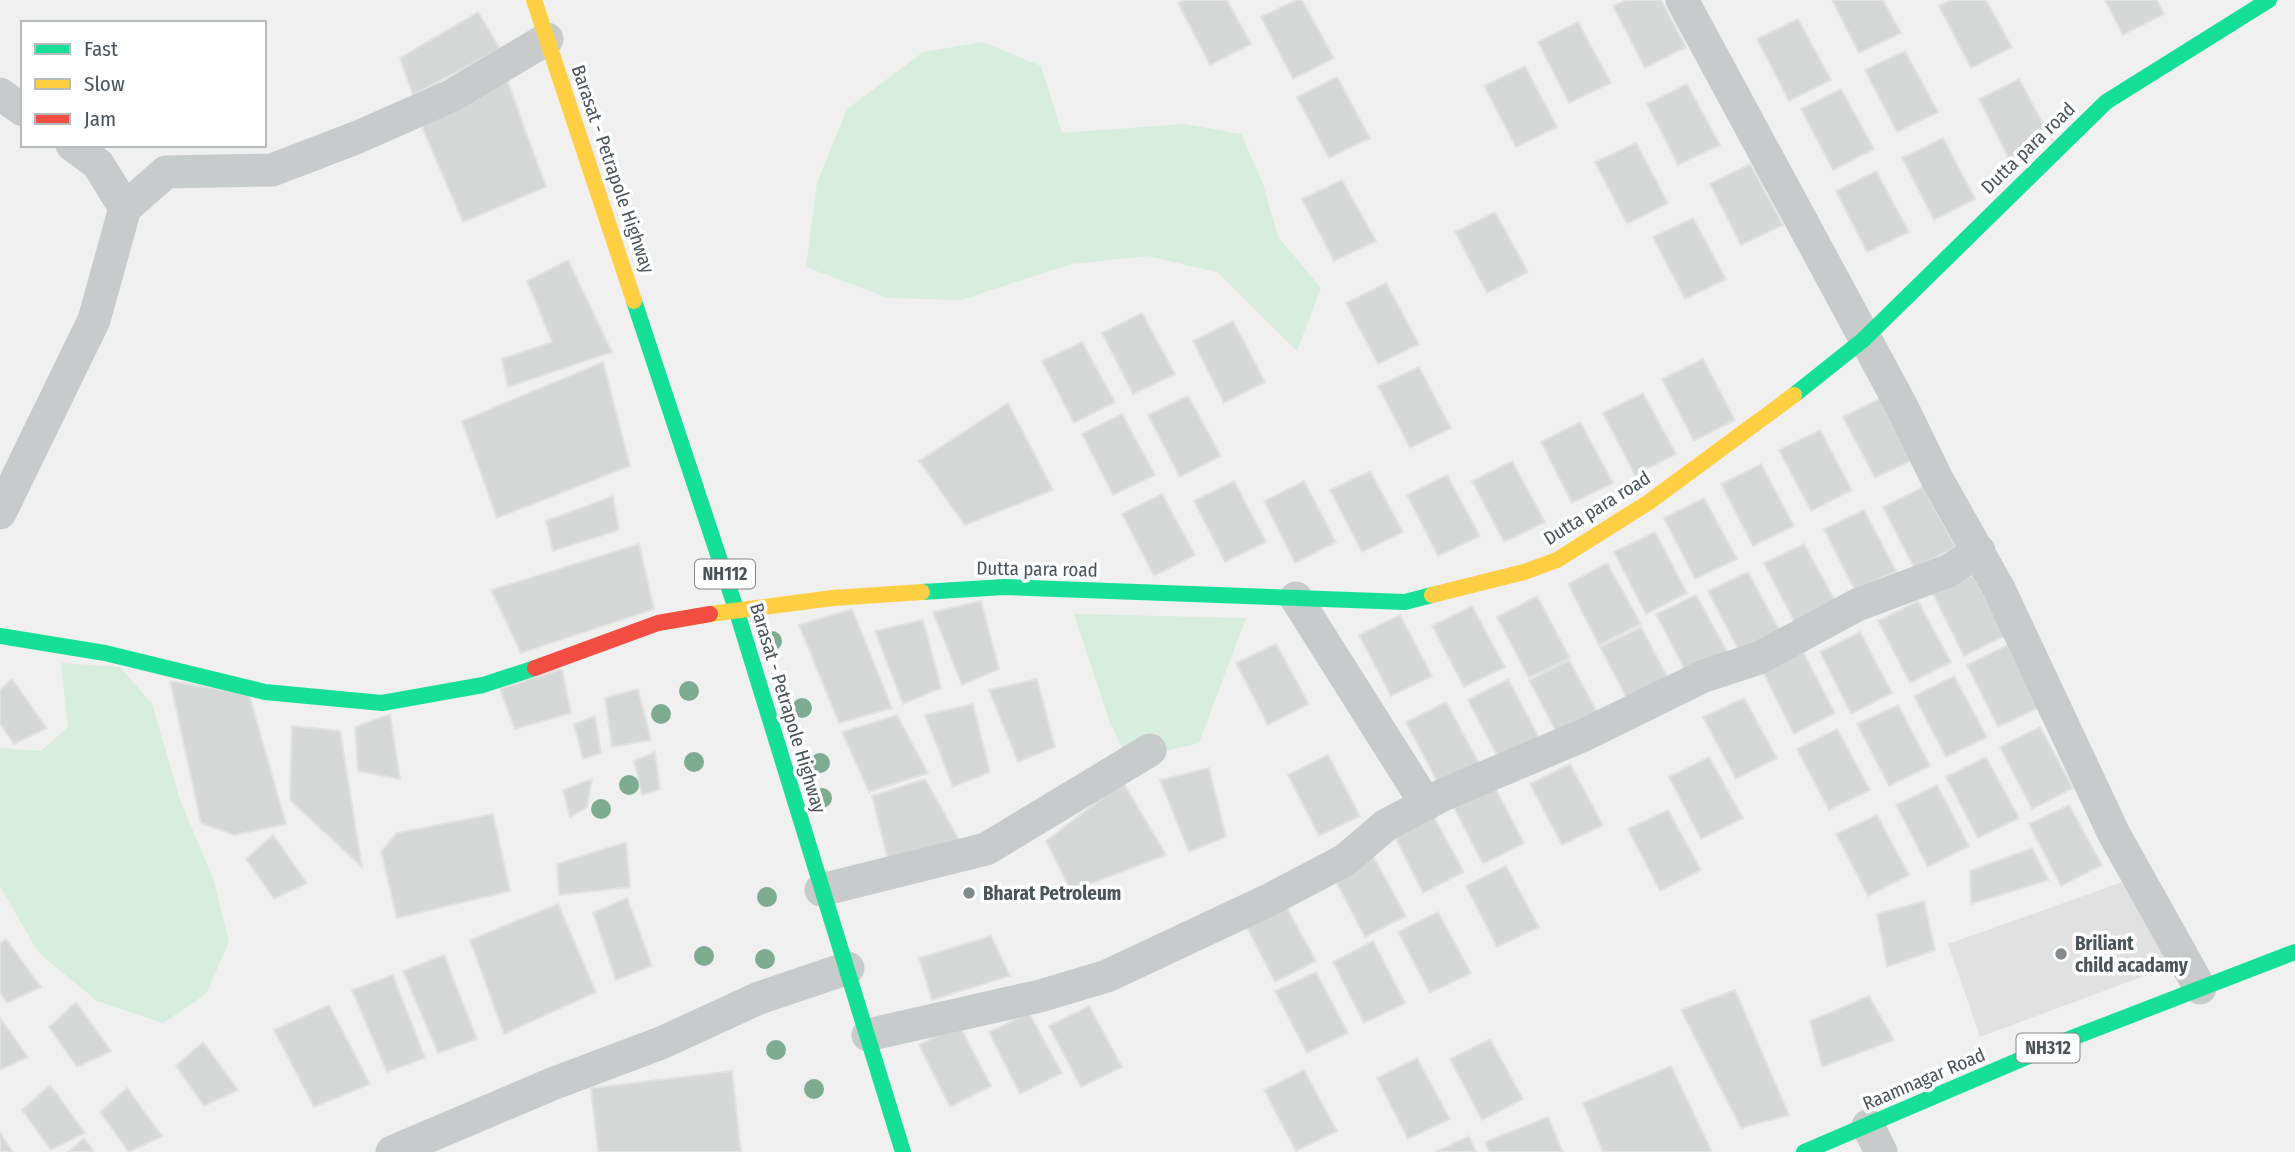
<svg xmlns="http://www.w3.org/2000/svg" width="2295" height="1152" font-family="'Fira Sans Condensed',sans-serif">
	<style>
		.education { fill: #e2e1e2 }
		.green { fill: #d7eddd }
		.building { fill: #d6d8d8; stroke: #e2e2e3; stroke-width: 2 }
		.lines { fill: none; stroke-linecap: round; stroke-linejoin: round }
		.street { stroke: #c8cbcc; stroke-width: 33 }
		.fast { stroke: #16e098; stroke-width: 16 }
		.slow { stroke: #ffcf43; stroke-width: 16 }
		.jam { stroke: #f24e42; stroke-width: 16 }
		.tree { fill: #7eac90 }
		.poi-dot { fill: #838b8f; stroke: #fff; stroke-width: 2.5 }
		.labels { text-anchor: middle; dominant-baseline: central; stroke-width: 7; stroke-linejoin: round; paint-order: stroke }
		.shield { fill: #fff; stroke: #80878c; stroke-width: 2 }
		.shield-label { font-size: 18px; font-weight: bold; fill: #49545b }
		.street-label { font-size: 19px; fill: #49545b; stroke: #fff }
		.poi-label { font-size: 19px; font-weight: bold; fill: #49545b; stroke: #fff; text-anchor: start }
	</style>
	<rect width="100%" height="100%" fill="#f0f0f0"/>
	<path class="education" d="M 2131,879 L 2176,964 L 1980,1037 L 1948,944 Z"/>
	<g class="green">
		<path d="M 983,42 L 1041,66 L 1062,133 L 1184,124 L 1241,134 L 1263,184 L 1278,237 L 1321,288 L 1297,351 L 1217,272 L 1148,256 L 1071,264 L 961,300 L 888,298 L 806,267 L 817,183 L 847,109 L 923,52 Z"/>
		<path d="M 1074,614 L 1246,618 L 1199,743 L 1128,760 L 1109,720 Z"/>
		<path d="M 61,663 L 120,667 L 152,704 L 180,800 L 214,881 L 229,942 L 206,994 L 163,1023 L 97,1001 L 38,952 L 0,886 L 0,748 L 41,751 L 68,727 Z"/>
	</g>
	<g class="building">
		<path d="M 1184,0 L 1227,0 L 1251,44 L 1210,65 L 1178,3 Z"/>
		<path d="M 1296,0 L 1302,0 L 1334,58 L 1293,79 L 1261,17 Z"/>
		<path d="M 1626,0 L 1661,0 L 1686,47 L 1645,68 L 1613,6 Z"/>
		<path d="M 1832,0 L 1883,0 L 1901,33 L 1859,53 Z"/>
		<path d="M 1951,0 L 1986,0 L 2012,47 L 1971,68 L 1939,6 Z"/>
		<path d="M 2105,0 L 2157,0 L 2164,14 L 2123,35 Z"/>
		<path d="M 478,12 L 500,49 L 413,95 L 400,58 Z"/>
		<path d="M 1798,19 L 1831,80 L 1789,101 L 1757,39 Z"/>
		<path d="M 1578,22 L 1611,83 L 1569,103 L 1538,42 Z"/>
		<path d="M 1905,51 L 1938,112 L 1897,132 L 1865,70 Z"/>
		<path d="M 502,66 L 546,187 L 463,222 L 418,118 Z"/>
		<path d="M 1525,66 L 1557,127 L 1516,147 L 1484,86 Z"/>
		<path d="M 1337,77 L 1370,138 L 1329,158 L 1297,97 Z"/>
		<path d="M 2019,79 L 2052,140 L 2010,161 L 1979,99 Z"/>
		<path d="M 1687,84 L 1720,145 L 1678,165 L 1647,104 Z"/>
		<path d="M 1841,89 L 1874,149 L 1833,170 L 1801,109 Z"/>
		<path d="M 1943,138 L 1975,199 L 1934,220 L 1902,158 Z"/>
		<path d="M 1636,143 L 1668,203 L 1627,224 L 1595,162 Z"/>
		<path d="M 1750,164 L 1783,225 L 1741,245 L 1710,184 Z"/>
		<path d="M 1876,171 L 1909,232 L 1867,252 L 1836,191 Z"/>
		<path d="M 1342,180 L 1376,241 L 1334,261 L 1302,199 Z"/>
		<path d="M 1495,212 L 1528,272 L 1487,293 L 1455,232 Z"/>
		<path d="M 1693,218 L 1726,279 L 1685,299 L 1653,237 Z"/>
		<path d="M 568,260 L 612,352 L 508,387 L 502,359 L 552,342 L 527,281 Z"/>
		<path d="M 1386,283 L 1419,344 L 1378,364 L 1346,303 Z"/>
		<path d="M 1142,313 L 1175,374 L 1133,394 L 1102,333 Z"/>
		<path d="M 1233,321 L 1265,382 L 1224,403 L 1193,341 Z"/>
		<path d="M 1082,342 L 1115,402 L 1074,423 L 1042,361 Z"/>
		<path d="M 1703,359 L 1735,420 L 1694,441 L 1662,379 Z"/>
		<path d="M 603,362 L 630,466 L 497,518 L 462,421 Z"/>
		<path d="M 1419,367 L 1451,428 L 1410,448 L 1378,386 Z"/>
		<path d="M 1643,393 L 1676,454 L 1635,475 L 1603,413 Z"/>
		<path d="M 1188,396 L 1221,456 L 1180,477 L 1148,415 Z"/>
		<path d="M 1883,397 L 1916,458 L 1875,478 L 1843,417 Z"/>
		<path d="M 1008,403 L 1053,490 L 965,525 L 919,461 Z"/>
		<path d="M 1122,414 L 1155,475 L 1113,495 L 1082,434 Z"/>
		<path d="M 1580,422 L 1613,483 L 1572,503 L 1541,442 Z"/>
		<path d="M 1820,430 L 1852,490 L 1811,511 L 1779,450 Z"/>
		<path d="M 1512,461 L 1545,522 L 1504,542 L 1472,481 Z"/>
		<path d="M 1761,464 L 1794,526 L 1753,546 L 1721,484 Z"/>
		<path d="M 1370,471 L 1403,532 L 1362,552 L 1330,490 Z"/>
		<path d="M 1447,475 L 1480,536 L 1438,556 L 1407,495 Z"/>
		<path d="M 1234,481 L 1266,542 L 1225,562 L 1194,501 Z"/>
		<path d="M 1304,481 L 1336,542 L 1295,563 L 1264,501 Z"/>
		<path d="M 1923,487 L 1956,547 L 1914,568 L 1883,507 Z"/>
		<path d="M 1162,494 L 1195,555 L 1154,576 L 1122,514 Z"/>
		<path d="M 613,496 L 619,530 L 553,551 L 546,521 Z"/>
		<path d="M 1704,498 L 1737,559 L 1695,579 L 1664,518 Z"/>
		<path d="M 1864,510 L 1896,571 L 1855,591 L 1824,529 Z"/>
		<path d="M 1655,532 L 1687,593 L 1646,614 L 1614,552 Z"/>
		<path d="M 639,544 L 654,609 L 521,653 L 491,590 Z"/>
		<path d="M 1804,544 L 1837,604 L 1796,625 L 1764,563 Z"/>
		<path d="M 1607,563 L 1641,624 L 1599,645 L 1568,584 Z"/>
		<path d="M 1748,572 L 1781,633 L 1740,653 L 1708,591 Z"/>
		<path d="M 1973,575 L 2006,635 L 1964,656 L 1933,594 Z"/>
		<path d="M 1696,595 L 1729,655 L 1688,676 L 1656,614 Z"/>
		<path d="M 1537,596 L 1570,658 L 1529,678 L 1497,617 Z"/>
		<path d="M 981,601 L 999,669 L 962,685 L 933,612 Z"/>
		<path d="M 1918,601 L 1951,662 L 1910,683 L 1878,621 Z"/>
		<path d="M 1472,606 L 1505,667 L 1464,687 L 1432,626 Z"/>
		<path d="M 852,609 L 892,708 L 839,723 L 799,625 Z"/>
		<path d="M 1400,615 L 1432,676 L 1391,696 L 1359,635 Z"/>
		<path d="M 923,620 L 941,688 L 903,704 L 875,631 Z"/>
		<path d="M 1641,627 L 1673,688 L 1632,708 L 1600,647 Z"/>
		<path d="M 1860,632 L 1892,693 L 1851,714 L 1820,652 Z"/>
		<path d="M 1276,644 L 1309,704 L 1268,725 L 1236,663 Z"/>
		<path d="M 2007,645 L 2040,707 L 1998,727 L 1967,665 Z"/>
		<path d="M 1803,652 L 1835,713 L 1794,734 L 1763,672 Z"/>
		<path d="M 1569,660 L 1602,721 L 1561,741 L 1529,680 Z"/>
		<path d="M 562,669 L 571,713 L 515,729 L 500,689 Z"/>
		<path d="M 1954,676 L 1987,737 L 1946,757 L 1914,696 Z"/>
		<path d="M 12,679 L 47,728 L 14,744 L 0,724 L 0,690 Z"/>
		<path d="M 1037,679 L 1055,747 L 1018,762 L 989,690 Z"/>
		<path d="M 1508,679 L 1541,741 L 1500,761 L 1468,700 Z"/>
		<path d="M 170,681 L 249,694 L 286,824 L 234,835 L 201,823 Z"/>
		<path d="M 638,689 L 651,740 L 612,747 L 605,698 Z"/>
		<path d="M 1744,698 L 1777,758 L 1736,779 L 1703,717 Z"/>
		<path d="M 1446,702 L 1479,763 L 1438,783 L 1406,722 Z"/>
		<path d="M 973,704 L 990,772 L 953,787 L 925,715 Z"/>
		<path d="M 1898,705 L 1930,766 L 1889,786 L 1857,724 Z"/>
		<path d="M 390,714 L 400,779 L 358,771 L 355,727 Z"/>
		<path d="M 897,715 L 928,773 L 869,792 L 842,732 Z"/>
		<path d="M 595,716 L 601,753 L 583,759 L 574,724 Z"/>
		<path d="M 292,726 L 340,731 L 362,867 L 290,800 Z"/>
		<path d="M 2040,727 L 2073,788 L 2032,809 L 2000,747 Z"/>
		<path d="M 1837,729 L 1870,790 L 1829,810 L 1797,749 Z"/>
		<path d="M 655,752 L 660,789 L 642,795 L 634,761 Z"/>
		<path d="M 1328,755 L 1360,816 L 1319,836 L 1288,775 Z"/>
		<path d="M 1709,757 L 1743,818 L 1701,839 L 1669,777 Z"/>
		<path d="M 1986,757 L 2019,818 L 1978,838 L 1946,777 Z"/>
		<path d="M 1570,764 L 1603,825 L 1562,845 L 1530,784 Z"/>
		<path d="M 1209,768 L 1226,837 L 1189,852 L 1160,780 Z"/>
		<path d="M 592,779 L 587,807 L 570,817 L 563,790 Z"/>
		<path d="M 925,779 L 961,843 L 888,861 L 872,796 Z"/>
		<path d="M 1123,782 L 1166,855 L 1071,891 L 1046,841 Z"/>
		<path d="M 1492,782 L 1524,843 L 1483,864 L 1451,802 Z"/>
		<path d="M 1937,785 L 1969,846 L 1928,867 L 1896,805 Z"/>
		<path d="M 2069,805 L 2102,865 L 2061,886 L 2029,824 Z"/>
		<path d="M 1668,810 L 1701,870 L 1660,891 L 1628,829 Z"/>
		<path d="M 1431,812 L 1464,872 L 1423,893 L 1392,831 Z"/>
		<path d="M 493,814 L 510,891 L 397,918 L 381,851 L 397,833 Z"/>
		<path d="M 1877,815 L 1909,875 L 1868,896 L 1836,834 Z"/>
		<path d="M 273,835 L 307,883 L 274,899 L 246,859 Z"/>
		<path d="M 626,842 L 630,887 L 559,895 L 557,864 Z"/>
		<path d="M 2032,848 L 2049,880 L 1971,904 L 1970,871 Z"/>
		<path d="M 1373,856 L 1406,916 L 1365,937 L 1333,876 Z"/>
		<path d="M 1506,866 L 1539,927 L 1497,947 L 1466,886 Z"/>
		<path d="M 627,898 L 652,966 L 616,980 L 593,913 Z"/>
		<path d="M 1283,901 L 1316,961 L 1275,982 L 1243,920 Z"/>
		<path d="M 1924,901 L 1935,950 L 1887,967 L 1877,914 Z"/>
		<path d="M 558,904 L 596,992 L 504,1034 L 470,940 Z"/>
		<path d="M 1438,912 L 1471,973 L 1430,993 L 1398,932 Z"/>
		<path d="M 991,936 L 1010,976 L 932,1000 L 919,958 Z"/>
		<path d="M 6,939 L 41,987 L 7,1003 L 0,993 L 0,944 Z"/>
		<path d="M 1373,941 L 1405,1003 L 1364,1023 L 1333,962 Z"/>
		<path d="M 444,955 L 477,1039 L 438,1053 L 403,971 Z"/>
		<path d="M 1316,972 L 1348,1033 L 1307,1053 L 1275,991 Z"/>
		<path d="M 393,975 L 425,1058 L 387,1072 L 352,990 Z"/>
		<path d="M 1735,990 L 1789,1115 L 1741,1128 L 1681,1010 Z"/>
		<path d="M 1869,996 L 1894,1040 L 1822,1067 L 1810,1021 Z"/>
		<path d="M 76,1002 L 111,1051 L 77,1067 L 49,1027 Z"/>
		<path d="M 329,1005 L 370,1084 L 314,1107 L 274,1030 Z"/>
		<path d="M 1089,1006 L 1122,1067 L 1081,1087 L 1049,1026 Z"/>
		<path d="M 1029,1013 L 1062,1073 L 1020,1094 L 989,1032 Z"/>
		<path d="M 0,1018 L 28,1057 L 0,1070 Z"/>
		<path d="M 959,1025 L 991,1086 L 950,1107 L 919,1045 Z"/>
		<path d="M 1490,1039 L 1523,1099 L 1482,1120 L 1450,1059 Z"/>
		<path d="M 203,1042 L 238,1090 L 204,1106 L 176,1066 Z"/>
		<path d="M 1417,1058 L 1450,1119 L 1408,1139 L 1377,1078 Z"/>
		<path d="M 1671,1066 L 1712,1152 L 1603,1152 L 1583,1103 Z"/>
		<path d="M 1304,1070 L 1337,1131 L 1296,1151 L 1264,1090 Z"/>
		<path d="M 732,1071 L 741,1152 L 598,1152 L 591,1088 Z"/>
		<path d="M 50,1085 L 85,1133 L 51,1150 L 22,1110 Z"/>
		<path d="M 127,1088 L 162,1136 L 129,1152 L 100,1112 Z"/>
		<path d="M 1548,1117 L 1563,1152 L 1489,1152 L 1485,1142 Z"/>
		<path d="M 0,1133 L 13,1152 L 0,1152 Z"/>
		<path d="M 1469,1136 L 1476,1152 L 1436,1152 Z"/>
		<path d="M 84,1138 L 94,1152 L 68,1152 Z"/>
	</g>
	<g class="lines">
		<g class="street">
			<path d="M 1682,0 L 1901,405 L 1937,479 L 1999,589 L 2114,834 L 2200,988"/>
			<path d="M 0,94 L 23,110"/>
			<path d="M 72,145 L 98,164 L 125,208"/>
			<path d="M 0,513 L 94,320 L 125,208 L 166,172 L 272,170 L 358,137 L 451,96 L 547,39"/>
			<path d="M 1296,598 L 1426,804"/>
			<path d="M 821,890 L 986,849 L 1150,750"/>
			<path d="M 868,1035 L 1040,996 L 1107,976 L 1269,900 L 1345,860 L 1386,825 L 1445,794 L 1584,735 L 1704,676 L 1759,658 L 1857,605 L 1948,571 L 1979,551"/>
			<path d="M 1868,1126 L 1881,1152"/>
			<path d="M 392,1152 L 552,1084 L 661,1043 L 759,998 L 848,968"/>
		</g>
		<g class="fast">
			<path d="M 634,301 L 736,609 L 903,1152"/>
			<path d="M 1794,395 L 1863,340 L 2106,102 L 2269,0"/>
			<path d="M 922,592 L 1005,587 L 1405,602 L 1432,595"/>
			<path d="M 0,636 L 105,653 L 265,692 L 382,703 L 483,685 L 535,668"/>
			<path d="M 1804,1152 L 2064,1041 L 2295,952"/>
		</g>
		<g class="slow">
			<path d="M 534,0 L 634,301"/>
			<path d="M 1432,595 L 1524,572 L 1557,560 L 1649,502 L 1794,395"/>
			<path d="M 710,614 L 833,598 L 922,592"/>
		</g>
		<path class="jam" d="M 535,668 L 658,623 L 710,614"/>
	</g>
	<g class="tree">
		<circle cx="772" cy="641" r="10"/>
		<circle cx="689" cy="691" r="10"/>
		<circle cx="802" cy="708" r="10"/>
		<circle cx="661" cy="714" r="10"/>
		<circle cx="694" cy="762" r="10"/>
		<circle cx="820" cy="763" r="10"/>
		<circle cx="629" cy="785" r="10"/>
		<circle cx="822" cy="798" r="10"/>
		<circle cx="601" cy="809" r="10"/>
		<circle cx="767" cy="897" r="10"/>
		<circle cx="704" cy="956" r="10"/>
		<circle cx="765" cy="959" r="10"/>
		<circle cx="776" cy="1050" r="10"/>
		<circle cx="814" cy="1089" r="10"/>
	</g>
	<g class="poi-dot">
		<circle cx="969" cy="893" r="7"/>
		<circle cx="2061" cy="954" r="7"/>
	</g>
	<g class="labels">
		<g class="shield">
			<rect x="695" y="559.5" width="60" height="29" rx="5"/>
			<rect x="2016.5" y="1033.5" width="63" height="29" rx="5"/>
		</g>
		<g class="shield-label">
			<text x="725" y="574">NH112</text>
			<text x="2048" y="1048">NH312</text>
		</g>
		<g class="street-label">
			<text transform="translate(2028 148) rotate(-44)">Dutta para road</text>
			<text transform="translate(613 169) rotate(71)">Barasat - Petrapole Highway</text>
			<text transform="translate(1597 508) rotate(-32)">Dutta para road</text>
			<text transform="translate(1037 569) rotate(1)">Dutta para road</text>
			<text transform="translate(788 708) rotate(73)">Barasat - Petrapole Highway</text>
			<text transform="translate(1924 1079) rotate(-23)">Raamnagar Road</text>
		</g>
		<g class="poi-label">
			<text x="983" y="893">Bharat Petroleum</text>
			<text x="2075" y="943">Briliant<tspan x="2075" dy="22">child acadamy</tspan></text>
		</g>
	</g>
	<rect x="21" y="21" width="245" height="126" fill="#ffffff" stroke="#b6bbbd" stroke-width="2"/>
	<rect x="35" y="44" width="35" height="10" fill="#16e098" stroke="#b6bbbd" stroke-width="2"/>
	<text x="84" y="56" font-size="21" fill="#49545b">Fast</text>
	<rect x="35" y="79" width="35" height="10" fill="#ffcf43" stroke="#b6bbbd" stroke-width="2"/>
	<text x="84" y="91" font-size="21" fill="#49545b">Slow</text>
	<rect x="35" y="114" width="35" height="10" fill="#f24e42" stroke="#b6bbbd" stroke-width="2"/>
	<text x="84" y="126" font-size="21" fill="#49545b">Jam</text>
</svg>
